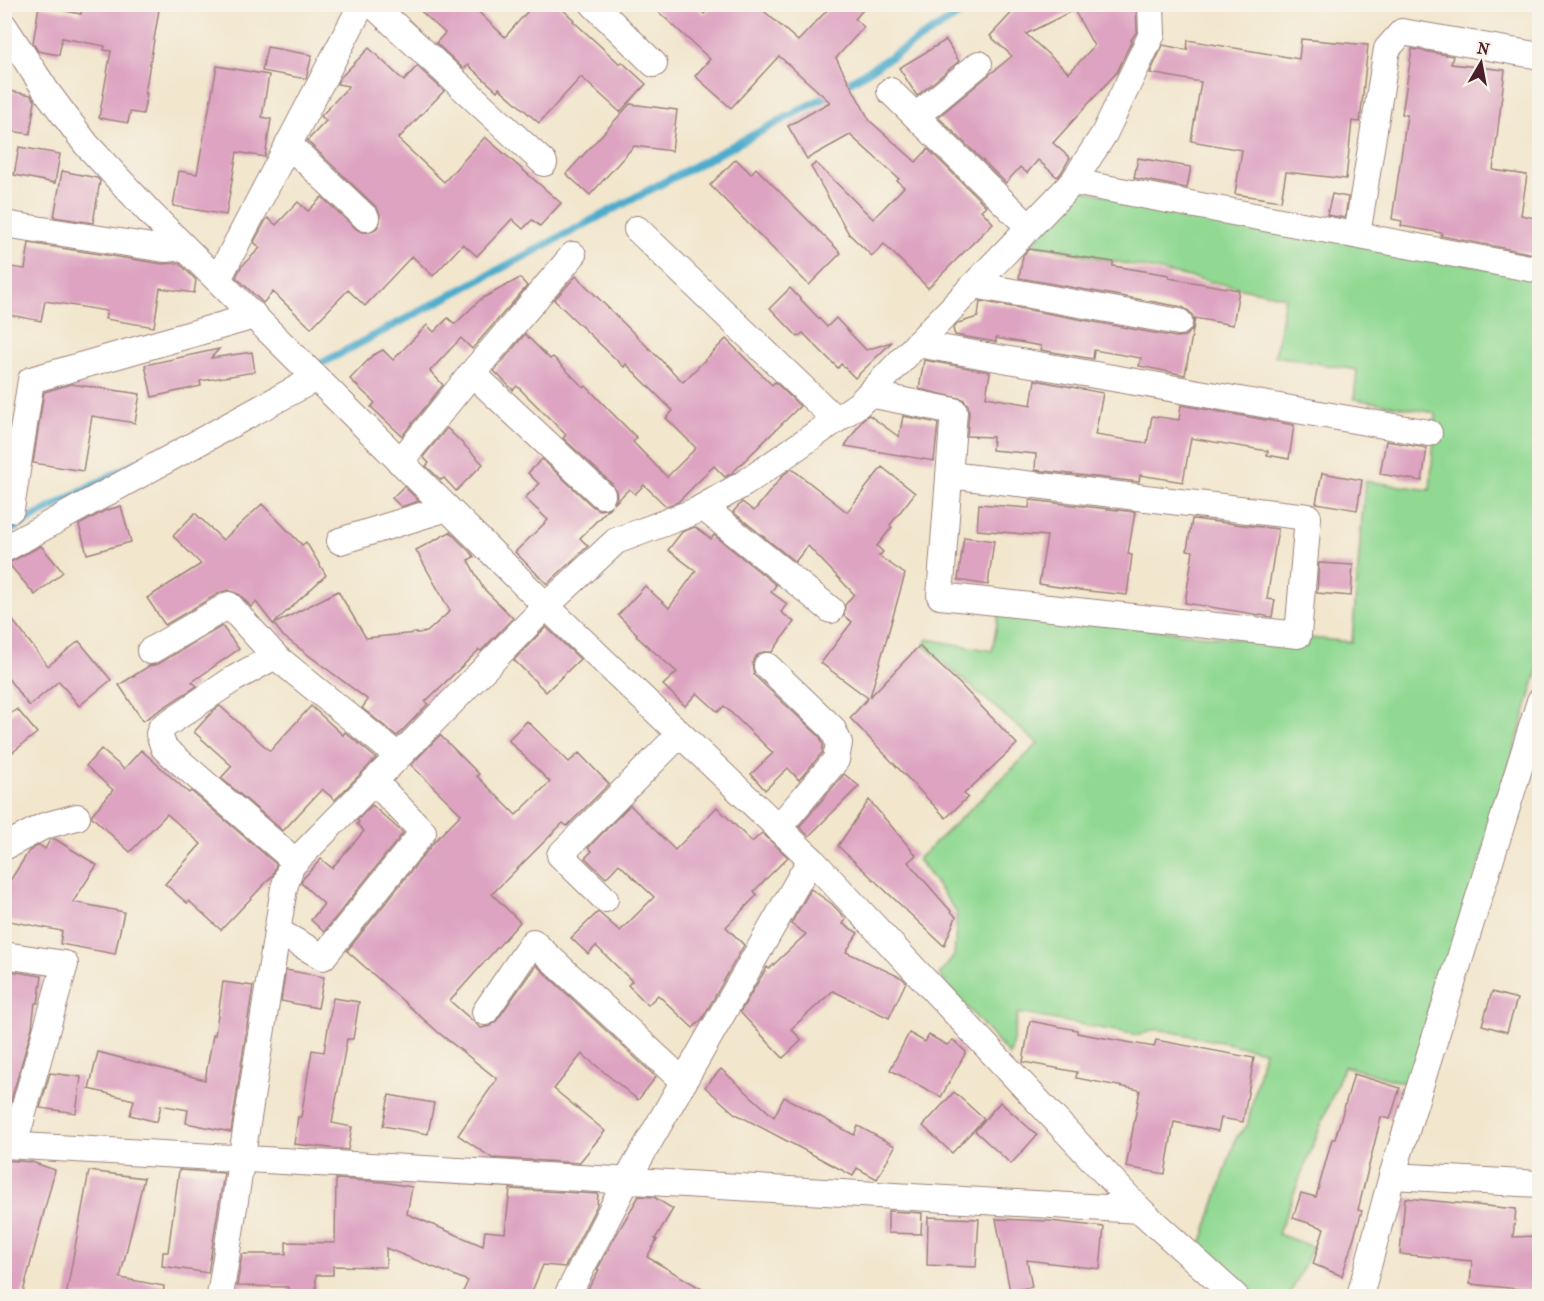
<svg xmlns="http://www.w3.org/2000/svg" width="1544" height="1301" font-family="'IM FELL French Canon',serif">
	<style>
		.green { fill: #91d993; stroke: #6e7c5f; stroke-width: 1.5 }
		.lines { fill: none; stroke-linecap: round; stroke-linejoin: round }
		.stream { stroke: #4daccc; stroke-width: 8 }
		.building { fill: #dda3c1; fill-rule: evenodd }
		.street-casing { stroke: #9e827c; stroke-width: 28 }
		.street { stroke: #fff; stroke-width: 26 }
	</style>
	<rect width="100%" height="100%" fill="#f7f3e8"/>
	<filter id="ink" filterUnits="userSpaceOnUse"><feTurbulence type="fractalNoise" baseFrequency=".0167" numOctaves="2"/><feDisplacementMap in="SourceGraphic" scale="12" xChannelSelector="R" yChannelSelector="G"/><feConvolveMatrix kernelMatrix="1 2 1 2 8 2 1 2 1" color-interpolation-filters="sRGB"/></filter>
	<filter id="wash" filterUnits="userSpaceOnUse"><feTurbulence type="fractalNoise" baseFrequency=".008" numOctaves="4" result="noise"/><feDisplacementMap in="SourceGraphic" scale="24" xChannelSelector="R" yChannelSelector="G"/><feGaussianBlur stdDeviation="1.35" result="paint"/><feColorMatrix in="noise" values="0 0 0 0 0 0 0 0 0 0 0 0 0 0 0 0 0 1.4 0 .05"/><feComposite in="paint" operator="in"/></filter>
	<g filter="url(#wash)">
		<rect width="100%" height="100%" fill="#f2e6cd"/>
		<path class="green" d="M 1080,190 L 1539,278 L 1539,666 L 1457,942 L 1411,1085 L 1344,1066 L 1278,1234 L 1313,1247 L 1289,1296 L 1258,1296 L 1199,1251 L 1236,1138 L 1247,1126 L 1264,1051 L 1158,1029 L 1138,1035 L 1018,1013 L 1010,1056 L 939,975 L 954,956 L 957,913 L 918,859 L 1038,744 L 924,646 L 927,639 L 992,651 L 999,612 L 1307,647 L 1309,638 L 1352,642 L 1365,481 L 1430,490 L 1436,413 L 1354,399 L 1357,370 L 1275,356 L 1285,297 L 1031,244 Z"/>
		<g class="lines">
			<g class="stream">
				<path d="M 311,369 L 829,95 L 976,4"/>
				<path d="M 4,533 L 135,463"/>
			</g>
		</g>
		<g id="blocks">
			<g class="building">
				<path d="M 82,4 L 160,4 L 145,93 L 147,93 L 143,114 L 130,112 L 128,123 L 99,118 L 111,51 L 104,50 L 105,46 L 62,38 L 59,55 L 38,51 L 33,43 L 39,6 L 81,14 Z"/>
				<path d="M 413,4 L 470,4 L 505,37 L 534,4 L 557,4 L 574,20 L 573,21 L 620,64 L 622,62 L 646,84 L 620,112 L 581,77 L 539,123 L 499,88 L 497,91 L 468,65 L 464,69 L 436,43 L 445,33 Z"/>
				<path d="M 650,4 L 693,4 L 704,14 L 713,4 L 756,4 L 798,41 L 833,4 L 868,4 L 855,19 L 864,27 L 836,58 L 870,121 L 916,162 L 928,149 L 986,206 L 981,210 L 993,223 L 928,288 L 884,244 L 872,256 L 849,234 L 811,167 L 816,163 L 873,219 L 904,187 L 897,181 L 899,179 L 850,135 L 807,159 L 788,126 L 830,102 L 779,56 L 731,108 L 695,76 L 710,59 Z"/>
				<path d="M 1020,4 L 1136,4 L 1137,31 L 1131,40 L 1132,40 L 1117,72 L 1053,143 L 1070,158 L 1061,173 L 1057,177 L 1038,160 L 1027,173 L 1020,167 L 1006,183 L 938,117 L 1012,56 L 990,36 ZM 1074,10 L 1094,46 L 1069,73 L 1026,34 Z"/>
				<path d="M 1301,39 L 1368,45 L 1360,122 L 1352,121 L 1346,179 L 1286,172 L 1281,201 L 1235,194 L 1242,150 L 1191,141 L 1201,82 L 1150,73 L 1163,45 L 1187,50 L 1188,40 L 1299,59 Z"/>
				<path d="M 946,40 L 959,61 L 917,96 L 899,68 Z"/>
				<path d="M 267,47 L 312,55 L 306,79 L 262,71 Z"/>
				<path d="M 369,48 L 404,81 L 417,66 L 444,91 L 398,139 L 444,182 L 485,137 L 561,203 L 540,226 L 532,220 L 523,229 L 512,219 L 477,256 L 463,244 L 433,276 L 412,256 L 365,306 L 348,290 L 311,328 L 273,292 L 263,303 L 236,277 L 241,267 L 260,248 L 254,242 L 266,220 L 268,218 L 276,225 L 298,202 L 308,211 L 322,197 L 356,229 L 362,232 L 370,232 L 377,228 L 380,222 L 380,214 L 377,208 L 307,141 L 326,121 L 321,116 L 349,86 L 337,84 L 340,78 Z"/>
				<path d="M 1412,49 L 1453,56 L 1451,64 L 1505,70 L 1493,170 L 1527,175 L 1521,215 L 1539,219 L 1539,255 L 1441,236 L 1442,233 L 1401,226 L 1402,221 L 1392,219 L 1407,115 L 1402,114 Z"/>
				<path d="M 217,66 L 269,75 L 262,117 L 271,119 L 265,157 L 237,152 L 226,215 L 173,206 L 179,171 L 197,174 Z"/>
				<path d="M 4,90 L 31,95 L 35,101 L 30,134 L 4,130 Z"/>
				<path d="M 630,104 L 677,110 L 672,151 L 634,146 L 590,195 L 566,174 Z"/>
				<path d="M 19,147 L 60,154 L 55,183 L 14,175 Z"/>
				<path d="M 1138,158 L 1191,167 L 1187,188 L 1134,178 Z"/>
				<path d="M 736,159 L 751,174 L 756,168 L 841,253 L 809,285 L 710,185 Z"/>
				<path d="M 62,171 L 97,178 L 100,181 L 93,223 L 54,217 Z"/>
				<path d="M 1332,194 L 1348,197 L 1345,218 L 1327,215 Z"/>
				<path d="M 29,243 L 163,264 L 179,263 L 196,280 L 194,293 L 160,288 L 154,327 L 105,319 L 107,311 L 45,301 L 41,321 L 4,314 L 4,266 L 25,269 Z"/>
				<path d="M 1029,249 L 1113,262 L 1113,266 L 1169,275 L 1169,278 L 1239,290 L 1233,325 L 1195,318 L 1185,375 L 1139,366 L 1141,358 L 1094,350 L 1093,359 L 1041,350 L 1041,346 L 996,338 L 996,342 L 955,335 L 953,329 L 958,323 L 978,317 L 980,301 L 1176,337 L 1185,336 L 1191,331 L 1194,324 L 1193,316 L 1189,311 L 1182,307 L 1019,278 L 1023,255 Z"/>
				<path d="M 576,276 L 683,382 L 726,339 L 772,385 L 775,382 L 800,406 L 732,473 L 725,477 L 714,466 L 678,502 L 666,506 L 644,485 L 635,494 L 629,489 L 614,504 L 617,498 L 616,491 L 612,484 L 563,438 L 566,435 L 517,386 L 513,390 L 494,371 L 525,334 L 550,359 L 553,357 L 584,388 L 586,386 L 610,411 L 637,438 L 633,442 L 667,477 L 696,448 L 666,418 L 673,411 L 626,364 L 624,367 L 554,300 Z"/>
				<path d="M 520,278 L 527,286 L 472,349 L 461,338 L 430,371 L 443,385 L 402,436 L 371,407 L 375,403 L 350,379 L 373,355 L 383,350 L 393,360 L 427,325 L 434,332 L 448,318 L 455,324 L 481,299 Z"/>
				<path d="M 790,288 L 827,327 L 836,318 L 866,350 L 892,342 L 855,378 L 841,364 L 838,368 L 803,333 L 798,337 L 770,308 Z"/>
				<path d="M 219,349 L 211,358 L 252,352 L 255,372 L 200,381 L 201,386 L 152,397 L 145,365 Z"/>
				<path d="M 924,360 L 990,372 L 986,397 L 1031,405 L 1035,380 L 1103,393 L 1095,435 L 1147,443 L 1152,416 L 1179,420 L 1181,405 L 1294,425 L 1289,459 L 1267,455 L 1268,451 L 1191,438 L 1183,482 L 1140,475 L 1139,482 L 1035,470 L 1036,454 L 992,450 L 993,437 L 967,436 L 969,412 L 968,405 L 963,399 L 919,389 Z"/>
				<path d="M 71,384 L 140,394 L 135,423 L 92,416 L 83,471 L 33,463 L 44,392 Z"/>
				<path d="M 869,415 L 899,437 L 903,416 L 938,423 L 934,461 L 845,446 L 863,419 Z"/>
				<path d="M 447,428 L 483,464 L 456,491 L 444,478 L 441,480 L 426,466 L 429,463 L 423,457 Z"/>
				<path d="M 1386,441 L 1427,448 L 1422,481 L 1380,474 Z"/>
				<path d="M 542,459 L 592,506 L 599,510 L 606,509 L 611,506 L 580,538 L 588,546 L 547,584 L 515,552 L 548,520 L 525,498 L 539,484 L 528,473 Z"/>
				<path d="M 882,467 L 915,493 L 890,525 L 892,527 L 877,546 L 883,552 L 879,556 L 905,574 L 870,697 L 919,646 L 960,684 L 1017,744 L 964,794 L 968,797 L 946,818 L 850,718 L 868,698 L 821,663 L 852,622 L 844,616 L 845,605 L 854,594 L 808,546 L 795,562 L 733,512 L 742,502 L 754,511 L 784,474 L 792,469 L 847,512 Z"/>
				<path d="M 1322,473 L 1362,480 L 1357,510 L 1316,503 Z"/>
				<path d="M 404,486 L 419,501 L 401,507 L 392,498 Z"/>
				<path d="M 1030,500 L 1135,512 L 1128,554 L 1132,555 L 1127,595 L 1079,590 L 1039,584 L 1047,536 L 977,530 L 979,504 L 1029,508 Z"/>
				<path d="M 262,504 L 302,545 L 306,542 L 326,575 L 273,624 L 256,602 L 251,607 L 240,595 L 228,590 L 221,592 L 165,625 L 147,598 L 201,564 L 173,536 L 195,513 L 223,540 Z"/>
				<path d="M 121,506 L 131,542 L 87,554 L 79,525 L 104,511 Z"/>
				<path d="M 1192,519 L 1278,529 L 1267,599 L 1275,600 L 1272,617 L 1185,603 L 1193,551 L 1187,550 Z"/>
				<path d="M 695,527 L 711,539 L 714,535 L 776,585 L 771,592 L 787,604 L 781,612 L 794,622 L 772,652 L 763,652 L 756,656 L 752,663 L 753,670 L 754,675 L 820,737 L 823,745 L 822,753 L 799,780 L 788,768 L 765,790 L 751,774 L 773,753 L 724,706 L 718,712 L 697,693 L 685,706 L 663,685 L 677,672 L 636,636 L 637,634 L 618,615 L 645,586 L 669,608 L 696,571 L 668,550 L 682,532 Z"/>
				<path d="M 450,532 L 472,554 L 474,557 L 468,560 L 483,588 L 513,618 L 481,651 L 479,650 L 425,702 L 428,704 L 397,736 L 362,708 L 368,700 L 283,636 L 274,624 L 338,591 L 366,638 L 427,632 L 450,611 L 416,550 Z"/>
				<path d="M 964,537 L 994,541 L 988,585 L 958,580 Z"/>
				<path d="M 41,546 L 63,572 L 35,595 L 8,563 Z"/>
				<path d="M 1319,563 L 1353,565 L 1351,596 L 1317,593 Z"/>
				<path d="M 4,609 L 48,666 L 79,641 L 111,680 L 79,706 L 59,681 L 29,706 L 4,673 Z"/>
				<path d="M 222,626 L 239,649 L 192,682 L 197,686 L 143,721 L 119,685 L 149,666 L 158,664 Z"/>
				<path d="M 546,627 L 580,659 L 546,692 L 514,660 Z"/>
				<path d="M 220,706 L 270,751 L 311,706 L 343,735 L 345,732 L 376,758 L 335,800 L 322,789 L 283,831 L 221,778 L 232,766 L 194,732 L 213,711 Z"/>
				<path d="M 17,709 L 37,733 L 4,759 L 4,719 Z"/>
				<path d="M 527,721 L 569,762 L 579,753 L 609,784 L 567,826 L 563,823 L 492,894 L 520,922 L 450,1001 L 481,1028 L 491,1026 L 497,1020 L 536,965 L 656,1077 L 638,1100 L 582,1054 L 554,1089 L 605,1131 L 579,1163 L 492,1158 L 458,1135 L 497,1079 L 439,1033 L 347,951 L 435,841 L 461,814 L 411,765 L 440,735 L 479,774 L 477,776 L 516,815 L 550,782 L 508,740 Z"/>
				<path d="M 101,749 L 124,769 L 141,750 L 189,793 L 191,791 L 276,864 L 273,875 L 221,930 L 189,901 L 187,903 L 165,884 L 201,844 L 167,814 L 130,852 L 92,817 L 92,814 L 113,790 L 86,766 Z"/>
				<path d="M 844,774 L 859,786 L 809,836 L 799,827 Z"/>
				<path d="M 869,800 L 916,855 L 908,862 L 956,917 L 944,946 L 838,846 Z"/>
				<path d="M 372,805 L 403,833 L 324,932 L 311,920 L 324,904 L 301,883 L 302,880 L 321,859 L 332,868 L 364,831 L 357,824 L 359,822 L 357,820 Z"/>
				<path d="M 630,805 L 675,850 L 717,807 L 752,842 L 762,833 L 788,857 L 754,891 L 757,895 L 726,927 L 744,945 L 702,1019 L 693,1028 L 658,995 L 648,1005 L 628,985 L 632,981 L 596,946 L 588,954 L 571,938 L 598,912 L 620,931 L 654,897 L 619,864 L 606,878 L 585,858 L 592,851 L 588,848 Z"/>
				<path d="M 55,839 L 97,865 L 73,902 L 124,912 L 115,954 L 60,944 L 62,931 L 4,920 L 4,890 L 29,851 L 39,845 L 45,849 L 50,840 Z"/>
				<path d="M 811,889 L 832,904 L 846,919 L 843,924 L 858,933 L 846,952 L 902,978 L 906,982 L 889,1018 L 833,991 L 791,1029 L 802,1040 L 783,1058 L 740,1012 L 767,967 L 769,969 L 806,934 L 791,924 Z"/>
				<path d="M 4,970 L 42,976 L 38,1003 L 35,1003 L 32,1027 L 10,1104 L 4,1104 Z"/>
				<path d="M 286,970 L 324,977 L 318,1008 L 281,1001 Z"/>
				<path d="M 223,982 L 253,986 L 231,1132 L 186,1123 L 188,1110 L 161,1105 L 157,1122 L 130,1115 L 134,1100 L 89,1089 L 98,1052 L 205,1080 L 213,1035 L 215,1035 Z"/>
				<path d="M 1492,992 L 1517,999 L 1507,1032 L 1482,1025 Z"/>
				<path d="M 333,998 L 359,1002 L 353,1039 L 347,1039 L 332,1123 L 352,1127 L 348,1150 L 294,1144 L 298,1117 L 301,1117 L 312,1050 L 324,1052 Z"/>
				<path d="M 1030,1021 L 1077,1030 L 1077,1033 L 1154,1047 L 1156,1040 L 1254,1058 L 1243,1122 L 1221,1118 L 1218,1131 L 1174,1122 L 1165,1174 L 1126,1167 L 1140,1090 L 1076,1078 L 1077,1072 L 1023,1062 Z"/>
				<path d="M 909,1033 L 925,1042 L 929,1035 L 947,1045 L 953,1040 L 966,1052 L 941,1097 L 890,1070 Z"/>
				<path d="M 721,1069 L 774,1117 L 784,1097 L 854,1135 L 858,1126 L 895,1146 L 877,1179 L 857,1168 L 853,1176 L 734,1113 L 705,1087 Z"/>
				<path d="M 50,1073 L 81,1077 L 76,1113 L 40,1108 Z"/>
				<path d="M 1354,1074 L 1400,1088 L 1390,1119 L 1381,1117 L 1358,1210 L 1362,1211 L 1342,1276 L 1313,1264 L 1324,1228 L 1293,1218 L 1301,1193 L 1316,1197 L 1332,1139 L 1335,1139 Z"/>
				<path d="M 954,1092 L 984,1119 L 952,1153 L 923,1126 Z"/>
				<path d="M 389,1095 L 434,1103 L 428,1134 L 383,1126 Z"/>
				<path d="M 1000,1102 L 1037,1135 L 1011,1164 L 975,1131 Z"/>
				<path d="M 4,1160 L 32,1162 L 55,1170 L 22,1296 L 4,1296 Z"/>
				<path d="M 179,1170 L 224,1173 L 208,1273 L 162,1266 L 163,1252 L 168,1252 Z"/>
				<path d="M 89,1171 L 144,1178 L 120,1278 L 164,1286 L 163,1296 L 66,1296 Z"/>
				<path d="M 336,1179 L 383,1182 L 412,1187 L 407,1214 L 483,1246 L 485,1231 L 505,1233 L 510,1189 L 598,1194 L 597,1205 L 565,1267 L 543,1265 L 530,1296 L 461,1296 L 468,1281 L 386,1248 L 386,1267 L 333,1266 L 333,1275 L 316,1275 L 316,1296 L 288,1296 L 288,1287 L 237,1286 L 242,1254 L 286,1254 L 286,1242 L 335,1243 Z"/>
				<path d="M 639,1196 L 654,1197 L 673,1209 L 655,1239 L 657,1240 L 647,1257 L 714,1296 L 584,1296 L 599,1270 L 597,1270 L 616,1235 Z"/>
				<path d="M 1405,1198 L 1516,1209 L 1513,1237 L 1539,1236 L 1539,1291 L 1470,1284 L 1472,1261 L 1400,1254 Z"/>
				<path d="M 888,1211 L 922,1213 L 921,1234 L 888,1233 Z"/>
				<path d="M 928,1217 L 979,1219 L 976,1267 L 927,1265 Z"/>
				<path d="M 996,1219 L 1049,1221 L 1104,1227 L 1100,1269 L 1027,1260 L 1032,1287 L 1010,1291 Z"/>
			</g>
		</g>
	</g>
	<g filter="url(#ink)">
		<use href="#blocks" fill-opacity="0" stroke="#9e827c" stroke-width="1.5"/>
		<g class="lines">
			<defs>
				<g id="street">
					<path d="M 372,4 L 544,163"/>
					<path d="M 593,4 L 654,64"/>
					<path d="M 4,26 L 47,92 L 86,144 L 152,215 L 546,606 L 811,859 L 1140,1210 L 1235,1296"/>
					<path d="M 890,91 L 1029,227"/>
					<path d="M 916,116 L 979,64"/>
					<path d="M 288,144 L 366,218"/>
					<path d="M 1073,182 L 1540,270"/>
					<path d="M 4,224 L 165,249 L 183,247"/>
					<path d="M 637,229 L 836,420"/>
					<path d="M 1357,235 L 1387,49 L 1402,32 L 1540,56"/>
					<path d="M 218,279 L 362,4"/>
					<path d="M 974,285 L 1179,322"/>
					<path d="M 917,344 L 1429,433"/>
					<path d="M 472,373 L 602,495"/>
					<path d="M 869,394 L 954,411 L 940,596 L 1298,635 L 1308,517 L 949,475"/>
					<path d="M 400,462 L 472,373 L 573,255"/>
					<path d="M 703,507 L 831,610"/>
					<path d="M 11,509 L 31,380 L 244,319 L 253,314"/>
					<path d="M 340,541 L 447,508"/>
					<path d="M 4,549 L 316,378"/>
					<path d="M 150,651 L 229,605 L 275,656 L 398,756"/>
					<path d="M 275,656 L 232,680 L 161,728 L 159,734 L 164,748 L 295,861"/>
					<path d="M 767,666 L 832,728 L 839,743 L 836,760 L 778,828"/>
					<path d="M 4,847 L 44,826 L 77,817"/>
					<path d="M 605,899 L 560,855 L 680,734"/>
					<path d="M 277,931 L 323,957 L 423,832 L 374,781"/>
					<path d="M 4,955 L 65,964 L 14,1145"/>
					<path d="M 485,1012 L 533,942 L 684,1082"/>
					<path d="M 4,1145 L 1140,1210"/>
					<path d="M 1392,1176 L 1540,1184"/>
					<path d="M 220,1296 L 284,888 L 291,866 L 546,606 L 616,541 L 696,511 L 745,483 L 859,404 L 869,394 L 1073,182 L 1104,134 L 1152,34 L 1151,4"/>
					<path d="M 567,1296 L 627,1180 L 811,859"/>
					<path d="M 1360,1296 L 1392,1176 L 1540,701"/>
				</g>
			</defs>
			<use href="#street" class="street-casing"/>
			<use href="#street" class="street"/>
		</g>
	</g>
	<rect width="1544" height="1301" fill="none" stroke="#f7f3e8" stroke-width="24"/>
	<g transform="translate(1481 63) rotate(10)" stroke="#f7f3e8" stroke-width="4.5" paint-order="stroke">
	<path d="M0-4.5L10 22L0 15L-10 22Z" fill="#4a1f2b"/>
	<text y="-9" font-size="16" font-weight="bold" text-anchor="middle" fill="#4a1f2b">N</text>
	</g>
</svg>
